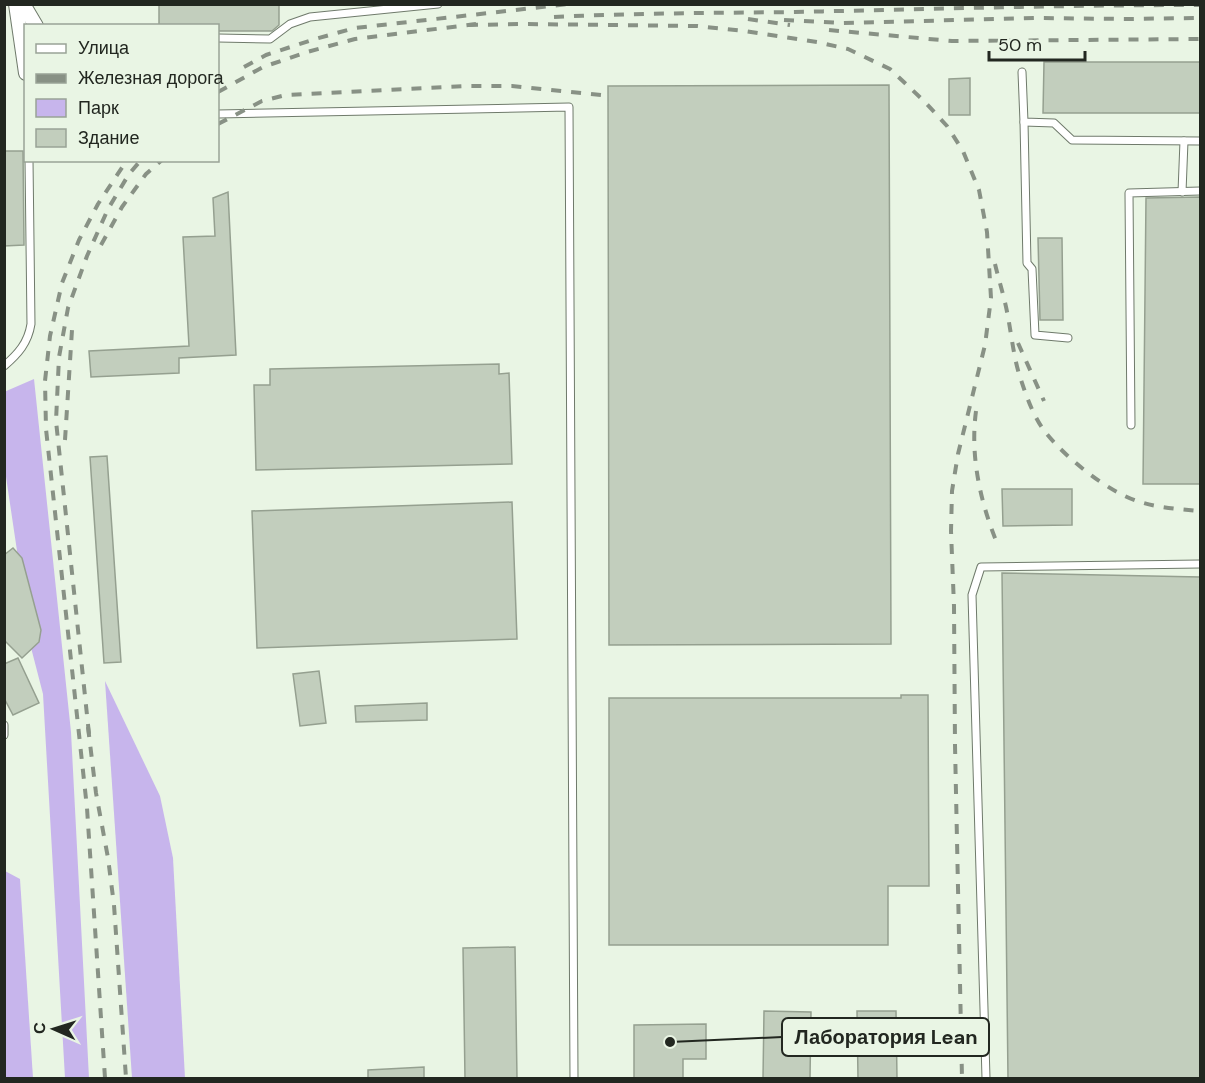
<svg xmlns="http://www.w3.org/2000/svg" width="1205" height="1083" font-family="'DM Sans',sans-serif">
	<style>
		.green { fill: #c7b5ec }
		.building { fill: #c2cebd; stroke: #95a090; stroke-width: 1.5 }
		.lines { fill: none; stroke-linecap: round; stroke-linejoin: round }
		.service-casing { stroke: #6f7a6b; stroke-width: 9 }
		.minor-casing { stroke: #6f7a6b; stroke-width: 16 }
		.service { stroke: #fff; stroke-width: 7 }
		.minor { stroke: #fff; stroke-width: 14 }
		.rail { stroke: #889185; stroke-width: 4; stroke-dasharray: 10 10; stroke-linecap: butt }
		.leader { fill: none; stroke: #222720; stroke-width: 2 }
		.callout-dot { fill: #222720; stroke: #e9f5e4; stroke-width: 2 }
		.callout { fill: #e9f5e4; stroke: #222720; stroke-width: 2 }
		.callout-label { font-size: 20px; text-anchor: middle; font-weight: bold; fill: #222720 }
	</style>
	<rect width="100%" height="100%" fill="#e9f5e4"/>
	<g class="green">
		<path d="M 34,379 L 71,732 L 89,1078 L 65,1078 L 43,694 L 12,574 L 20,571 L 5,470 L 4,392 Z"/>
		<path d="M 105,681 L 160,796 L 173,858 L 185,1078 L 132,1078 Z"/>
		<path d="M 5,871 L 20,879 L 33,1078 L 5,1078 Z"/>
	</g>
	<g class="building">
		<path d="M 159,4 L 279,4 L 279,25 L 272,31 L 218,31 L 218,26 L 159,26 Z"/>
		<path d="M 1044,62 L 1200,62 L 1200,113 L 1043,113 Z"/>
		<path d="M 970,78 L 970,115 L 949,115 L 949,79 Z"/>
		<path d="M 889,85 L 891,644 L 609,645 L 608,86 Z"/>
		<path d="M 4,151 L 23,151 L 24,245 L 4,246 Z"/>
		<path d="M 228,192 L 236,355 L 179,358 L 179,373 L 91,377 L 89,351 L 189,346 L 183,237 L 215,236 L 213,198 Z"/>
		<path d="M 1200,197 L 1200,484 L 1143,484 L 1146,198 Z"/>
		<path d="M 1038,238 L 1062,238 L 1063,320 L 1040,320 Z"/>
		<path d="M 499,364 L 499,374 L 509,373 L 512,464 L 256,470 L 254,385 L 270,385 L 270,369 Z"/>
		<path d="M 107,456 L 121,662 L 104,663 L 90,457 Z"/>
		<path d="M 1002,489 L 1072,489 L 1072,525 L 1003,526 Z"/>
		<path d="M 512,502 L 517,639 L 257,648 L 252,511 Z"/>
		<path d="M 13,548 L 22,558 L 41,630 L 39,642 L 22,658 L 4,640 L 4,555 Z"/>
		<path d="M 1002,573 L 1200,577 L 1200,1078 L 1008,1078 Z"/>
		<path d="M 18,658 L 39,703 L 13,715 L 4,698 L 4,664 Z"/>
		<path d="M 319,671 L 326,723 L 300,726 L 293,674 Z"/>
		<path d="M 901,695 L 928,695 L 929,886 L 888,886 L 888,945 L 609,945 L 609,698 L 901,698 Z"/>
		<path d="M 427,703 L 427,720 L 356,722 L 355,706 Z"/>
		<path d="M 515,947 L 517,1078 L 465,1078 L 463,948 Z"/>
		<path d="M 764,1011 L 811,1012 L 810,1078 L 763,1078 Z"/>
		<path d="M 857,1011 L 896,1011 L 897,1078 L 858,1078 Z"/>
		<path d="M 706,1024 L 706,1059 L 683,1059 L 683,1078 L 634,1078 L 634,1025 Z"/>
		<path d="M 424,1067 L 424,1078 L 368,1078 L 368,1070 Z"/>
	</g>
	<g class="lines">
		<defs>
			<g id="service">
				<path d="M 218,38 L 270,39 L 290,24 L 310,17 L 438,4"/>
				<path d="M 1022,72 L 1024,122 L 1054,123 L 1072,140 L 1200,141"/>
				<path d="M 218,114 L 569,107 L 574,1078"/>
				<path d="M 1024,122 L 1027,263 L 1032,269 L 1035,335 L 1068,338"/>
				<path d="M 1182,192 L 1184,141"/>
				<path d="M 4,366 C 18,354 28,343 31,324 L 29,160"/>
				<path d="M 1131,425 L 1129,193 L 1200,191"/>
				<path d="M 4,725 L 4,735"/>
				<path d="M 986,1078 L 972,595 L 981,567 L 1200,564"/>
			</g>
			<g id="minor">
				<path d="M 16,4 L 26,73"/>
				<path d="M 23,4 L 36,26"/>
			</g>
		</defs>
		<use href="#service" class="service-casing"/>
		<use href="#minor" class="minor-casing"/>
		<use href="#service" class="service"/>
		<use href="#minor" class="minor"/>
		<g class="rail">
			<path d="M 554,17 C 634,13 714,13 795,12 C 930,9 1065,5 1200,5"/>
			<path d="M 748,19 L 790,25"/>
			<path d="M 784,20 L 842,23 L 1036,18 L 1125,19 L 1200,18"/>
			<path d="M 468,25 L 525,24 L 697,26 L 745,31 L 817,42 L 848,49 L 890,69 L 925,102 L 947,126 L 963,151 L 979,190 L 987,232 L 991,298 L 985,345 L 958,454 L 952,491 L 951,531 L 954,606 L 955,745 L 962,1078"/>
			<path d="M 829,30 L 952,41 L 1200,39"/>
			<path d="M 244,67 L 266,55 L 315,39 L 355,28 L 569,4"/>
			<path d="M 218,92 L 263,67 L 307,52 L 355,39 L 476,24"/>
			<path d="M 218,124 L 262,101 L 286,95 L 468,86 L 512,86 L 602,95"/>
			<path d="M 101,245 L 122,207 L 146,174 L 162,160"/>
			<path d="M 995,264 C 999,281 1005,299 1008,317 C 1012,338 1014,360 1021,380 C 1027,398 1034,418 1046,433 C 1066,458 1107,491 1137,501 C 1158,508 1179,509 1200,511"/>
			<path d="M 1018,343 L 1044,401"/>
			<path d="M 976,411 C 970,456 980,501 997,543"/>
			<path d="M 65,440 L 72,330"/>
			<path d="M 88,727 L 96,793 L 108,858 L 114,905 L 126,1078"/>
			<path d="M 89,734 L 56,421 L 59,357 L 68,308 L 87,256 L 108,209 L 129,174 L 141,160"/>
			<path d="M 105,1078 L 87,808 L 46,429 L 45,381 L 50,336 L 62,283 L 79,240 L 98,204 L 127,160"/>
		</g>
	</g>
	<path class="leader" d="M670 1042L782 1037"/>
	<circle class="callout-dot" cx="670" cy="1042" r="6"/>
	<rect class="callout" x="782" y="1018" width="207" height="38" rx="6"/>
	<g class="callout-label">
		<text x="886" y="1044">Лаборатория Lean</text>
	</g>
	<rect width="1205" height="1083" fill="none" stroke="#222720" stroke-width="12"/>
	<rect x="24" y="24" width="195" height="138" fill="#e9f5e4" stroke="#99a396" stroke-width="1.5"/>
	<rect x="36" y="44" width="30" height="9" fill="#ffffff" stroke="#99a396" stroke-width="1.5"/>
	<text x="78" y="54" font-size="18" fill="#222720">Улица</text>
	<rect x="36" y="74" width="30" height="9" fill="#889185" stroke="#99a396" stroke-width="1.5"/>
	<text x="78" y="84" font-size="18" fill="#222720">Железная дорога</text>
	<rect x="36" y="99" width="30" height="18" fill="#c7b5ec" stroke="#99a396" stroke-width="1.5"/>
	<text x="78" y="114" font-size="18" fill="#222720">Парк</text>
	<rect x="36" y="129" width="30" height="18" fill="#c2cebd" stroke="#99a396" stroke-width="1.5"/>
	<text x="78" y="144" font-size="18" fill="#222720">Здание</text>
	<g transform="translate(54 1029) rotate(273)" stroke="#e9f5e4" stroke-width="4.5" paint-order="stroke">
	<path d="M0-4.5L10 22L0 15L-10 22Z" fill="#222720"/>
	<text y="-9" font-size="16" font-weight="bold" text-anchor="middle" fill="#222720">С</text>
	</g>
	<path d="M989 51v9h96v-9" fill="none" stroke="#222720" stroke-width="3"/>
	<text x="998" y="51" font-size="18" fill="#222720" stroke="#e9f5e4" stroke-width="4.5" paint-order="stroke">50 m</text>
</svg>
